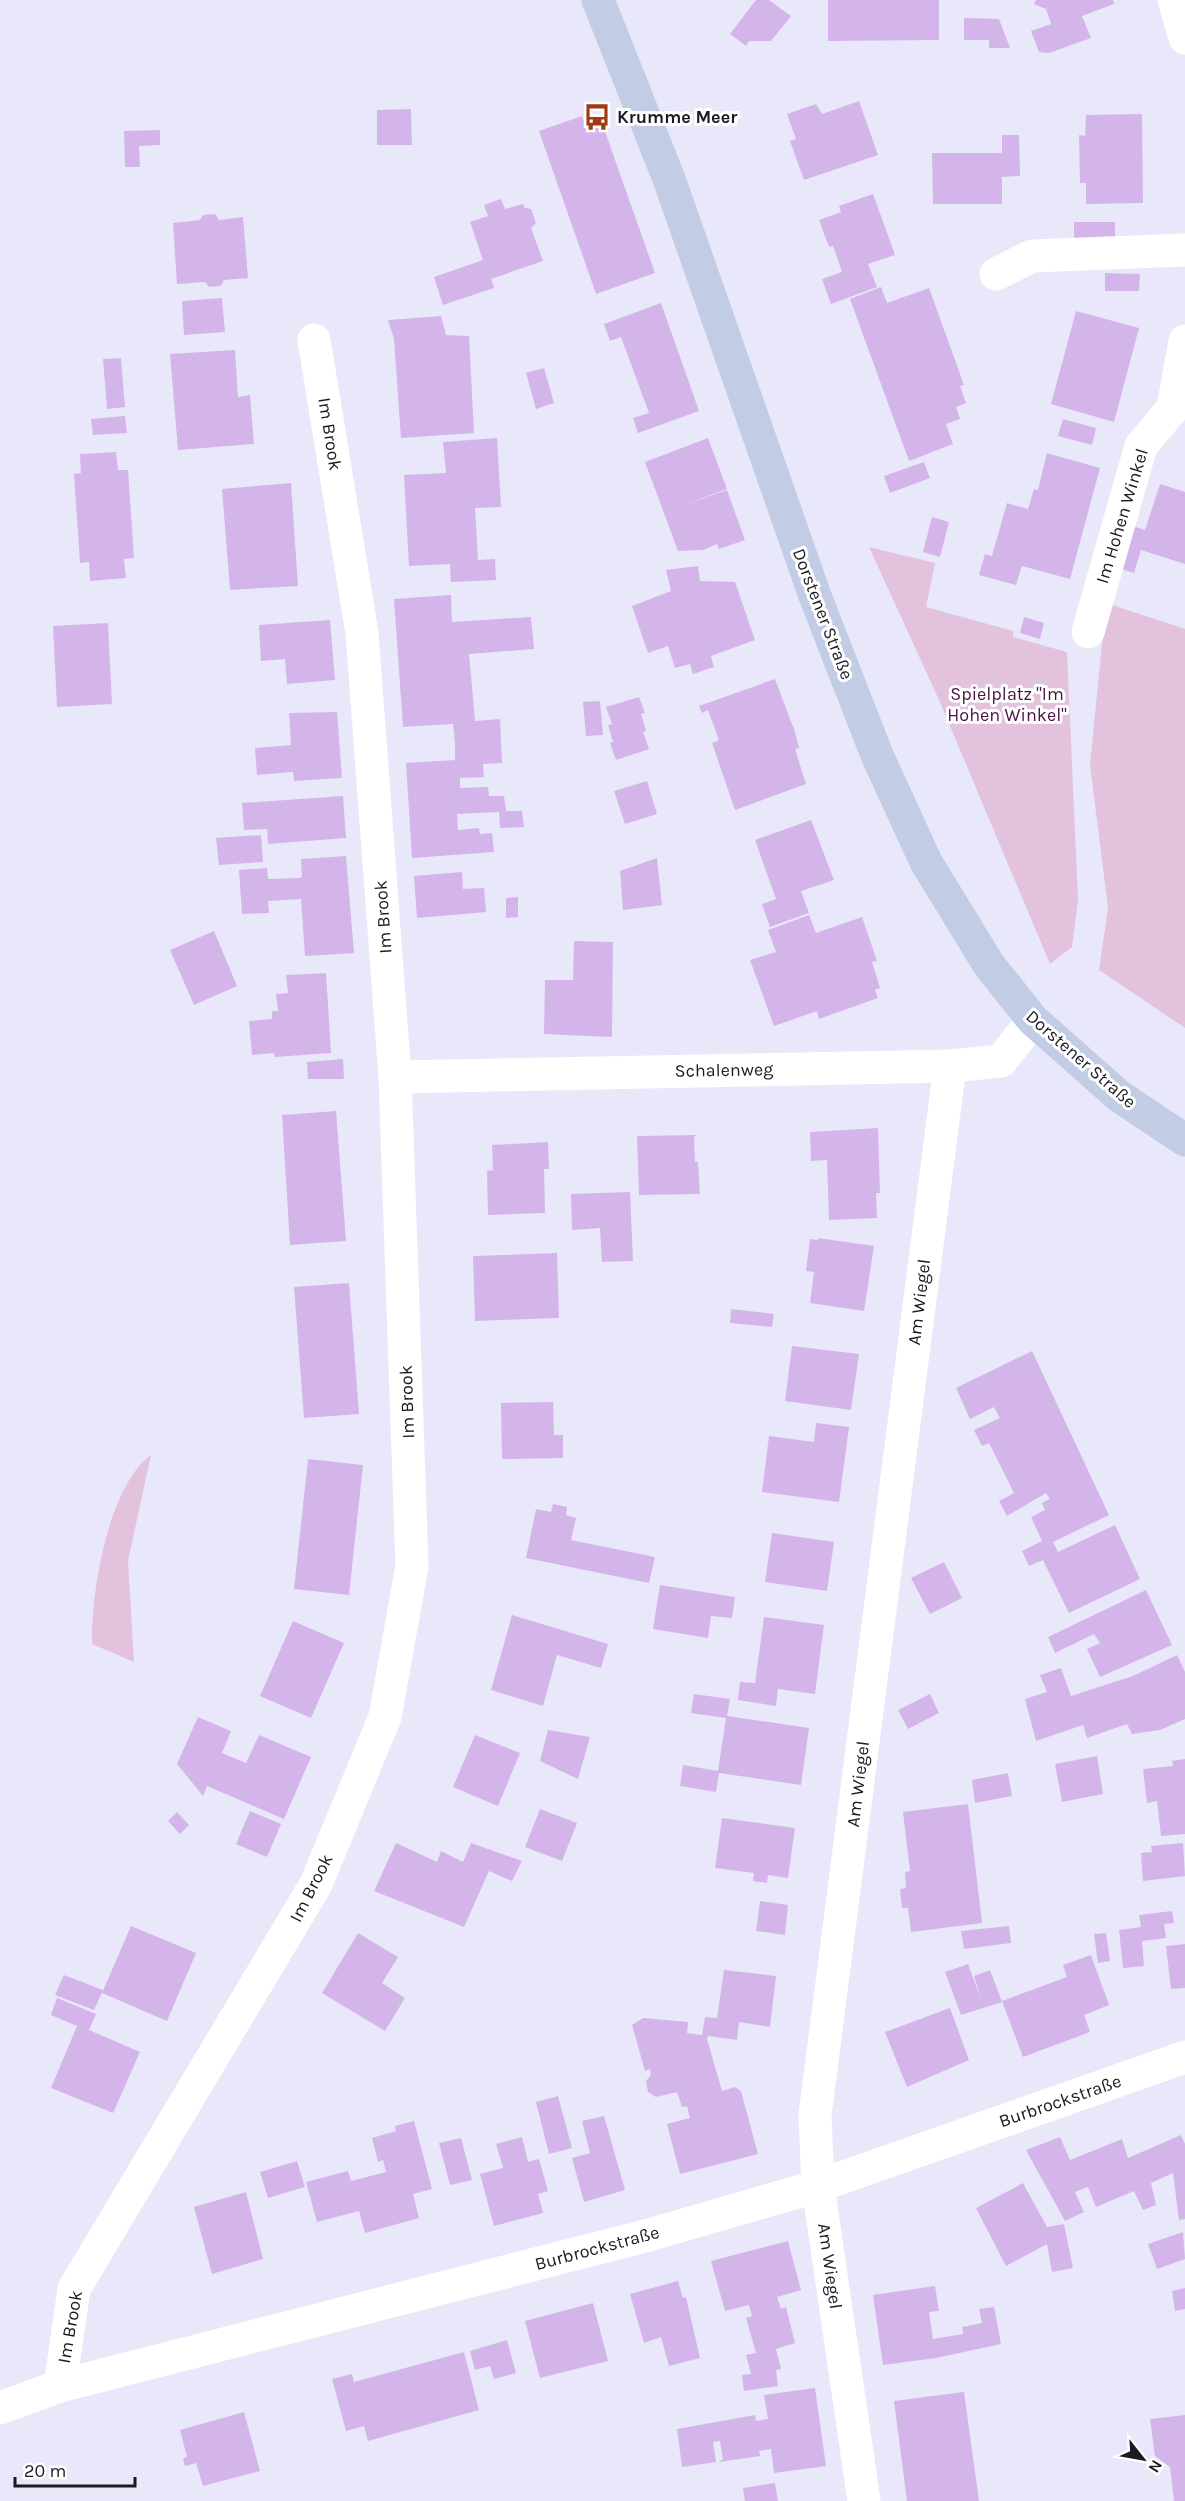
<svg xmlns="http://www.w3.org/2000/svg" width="1185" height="2501" font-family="Karla,sans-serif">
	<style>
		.green { fill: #e3c2dd }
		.building { fill: #d4b5ea }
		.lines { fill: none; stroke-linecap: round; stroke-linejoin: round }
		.minor { stroke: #fff; stroke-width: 33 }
		.secondary { stroke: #c3cce5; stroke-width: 33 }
		.labels { text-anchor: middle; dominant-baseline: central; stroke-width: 6; stroke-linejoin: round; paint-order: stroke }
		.poi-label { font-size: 18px; font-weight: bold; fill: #1a1a20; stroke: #fff; text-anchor: start }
		.street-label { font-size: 18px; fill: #1a1a20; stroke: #fff }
		.park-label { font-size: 18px; fill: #4b1145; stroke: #fff }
	</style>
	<rect width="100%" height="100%" fill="#e9e8fa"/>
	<g class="green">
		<path d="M 869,547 L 935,563 L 926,607 L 1013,631 L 1013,637 L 1067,652 L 1078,900 L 1072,947 L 1050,964 L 939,700 Z"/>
		<path d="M 1106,603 L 1185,629 L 1185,1028 L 1099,970 L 1108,908 L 1090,765 Z"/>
		<path d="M 151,1455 L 128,1561 L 134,1662 L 92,1644 C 91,1593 108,1486 151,1455 Z"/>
	</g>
	<g class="building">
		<path d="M 756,0 L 769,0 L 791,16 L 771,41 L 749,41 L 746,46 L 730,34 Z"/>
		<path d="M 828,0 L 939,0 L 939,40 L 828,41 Z"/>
		<path d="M 1036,0 L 1113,0 L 1114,4 L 1082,16 L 1091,38 L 1049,53 L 1039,52 L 1031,31 L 1051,24 L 1046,9 L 1034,4 Z"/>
		<path d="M 964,18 L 999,19 L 1010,48 L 989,48 L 989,40 L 964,40 Z"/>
		<path d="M 859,101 L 878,155 L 804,180 L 790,141 L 796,139 L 787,114 L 816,104 L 822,114 Z"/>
		<path d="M 411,109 L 412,145 L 377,145 L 377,110 Z"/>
		<path d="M 1142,114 L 1143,203 L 1086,204 L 1086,183 L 1080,183 L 1079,135 L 1085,136 L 1086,115 Z"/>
		<path d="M 582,116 L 586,129 L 602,123 L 655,273 L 596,294 L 539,131 Z"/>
		<path d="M 160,130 L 160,145 L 139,146 L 140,167 L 125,167 L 124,131 Z"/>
		<path d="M 1002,135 L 1019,135 L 1020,176 L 1002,177 L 1002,204 L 933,204 L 932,153 L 1002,153 Z"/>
		<path d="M 873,194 L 895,255 L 868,264 L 877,287 L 831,304 L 822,279 L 842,272 L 833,246 L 829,247 L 819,220 L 841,212 L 839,206 Z"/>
		<path d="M 501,199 L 505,209 L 523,204 L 525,208 L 531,209 L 536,223 L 531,228 L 543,261 L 491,279 L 494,288 L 443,305 L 434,277 L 483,260 L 470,222 L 488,216 L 484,205 Z"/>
		<path d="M 215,214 L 219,220 L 243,217 L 248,278 L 224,280 L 221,286 L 209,287 L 205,282 L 177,284 L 173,223 L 200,220 L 203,215 Z"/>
		<path d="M 1074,222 L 1115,222 L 1115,239 L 1074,240 Z"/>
		<path d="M 1105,273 L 1140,274 L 1139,291 L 1105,291 Z"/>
		<path d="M 881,287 L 887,303 L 929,288 L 964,385 L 960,386 L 966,403 L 956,407 L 960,419 L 946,424 L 953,444 L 909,461 L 850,299 Z"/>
		<path d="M 222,298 L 225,332 L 184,335 L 182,301 Z"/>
		<path d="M 661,303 L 699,411 L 638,433 L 633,418 L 649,413 L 621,337 L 610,341 L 604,324 Z"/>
		<path d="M 1076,311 L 1139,328 L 1114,422 L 1051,404 Z"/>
		<path d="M 441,316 L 446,335 L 469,336 L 474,433 L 401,438 L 394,339 L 388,320 Z"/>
		<path d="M 235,350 L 238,397 L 250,395 L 254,444 L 178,450 L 170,354 Z"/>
		<path d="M 121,358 L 125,407 L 107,409 L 103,359 Z"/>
		<path d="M 544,368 L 554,403 L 536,409 L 526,373 Z"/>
		<path d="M 125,416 L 127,433 L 93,435 L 91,419 Z"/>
		<path d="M 1063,419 L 1096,428 L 1092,445 L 1058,436 Z"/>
		<path d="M 497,438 L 501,507 L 475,508 L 478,560 L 495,559 L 496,580 L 451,582 L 450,564 L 409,566 L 404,475 L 446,473 L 443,442 Z"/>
		<path d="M 708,438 L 727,489 L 681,506 L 727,490 L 745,540 L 719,549 L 717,544 L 703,550 L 678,551 L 645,462 Z"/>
		<path d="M 116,452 L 118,470 L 128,470 L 134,558 L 124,559 L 126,578 L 90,581 L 89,562 L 80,563 L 74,474 L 81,473 L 80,454 Z"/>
		<path d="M 1047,453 L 1100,468 L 1070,579 L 1022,566 L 1016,585 L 979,575 L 985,554 L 992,556 L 1007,503 L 1028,509 L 1034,489 L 1038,490 Z"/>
		<path d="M 924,462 L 930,478 L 890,493 L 884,476 Z"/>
		<path d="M 291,483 L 298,586 L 230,590 L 222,489 Z"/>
		<path d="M 1160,484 L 1185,492 L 1185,564 L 1141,550 L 1134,573 L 1118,568 L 1130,525 L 1145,530 Z"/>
		<path d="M 932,517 L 949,522 L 940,557 L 923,552 Z"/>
		<path d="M 698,566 L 700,581 L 735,582 L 755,640 L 711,656 L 714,667 L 693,674 L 690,664 L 675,668 L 668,646 L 648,653 L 632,606 L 671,591 L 666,570 Z"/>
		<path d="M 451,595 L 452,622 L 531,617 L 534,649 L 469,654 L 475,721 L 500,719 L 502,763 L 483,764 L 484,777 L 460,778 L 460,788 L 488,787 L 489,796 L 504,796 L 506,811 L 522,811 L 524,827 L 500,828 L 499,812 L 457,814 L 458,830 L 479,828 L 480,834 L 492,833 L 494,852 L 412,858 L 406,763 L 455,760 L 455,743 L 453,724 L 403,727 L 394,599 Z"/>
		<path d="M 1024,617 L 1044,623 L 1040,639 L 1020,633 Z"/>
		<path d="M 330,620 L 335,680 L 287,684 L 285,659 L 261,661 L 259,625 Z"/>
		<path d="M 108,623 L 112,704 L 57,707 L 53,626 Z"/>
		<path d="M 775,679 L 795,732 L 799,748 L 795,749 L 806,784 L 735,810 L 712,743 L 719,740 L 708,710 L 702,713 L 699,706 Z"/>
		<path d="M 639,697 L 645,713 L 641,714 L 646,731 L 643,732 L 649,749 L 616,760 L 610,743 L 613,742 L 608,725 L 612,724 L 606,707 Z"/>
		<path d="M 600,701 L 603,735 L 586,736 L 583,702 Z"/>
		<path d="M 337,712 L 342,778 L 294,781 L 293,772 L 257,775 L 255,748 L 291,745 L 289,713 Z"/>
		<path d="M 647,781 L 657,814 L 625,824 L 614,791 Z"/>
		<path d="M 343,796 L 346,838 L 268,844 L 267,829 L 244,830 L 242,803 Z"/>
		<path d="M 811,820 L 834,880 L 801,891 L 809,913 L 770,927 L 762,904 L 776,899 L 755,840 Z"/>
		<path d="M 261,835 L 263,862 L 219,865 L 216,838 Z"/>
		<path d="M 346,856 L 354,953 L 305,956 L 301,899 L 268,901 L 269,913 L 242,914 L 239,870 L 267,868 L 268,879 L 299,878 L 302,877 L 301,859 Z"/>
		<path d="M 657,858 L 662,905 L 623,910 L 620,871 Z"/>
		<path d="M 462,872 L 463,889 L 484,888 L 486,912 L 417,918 L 414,876 Z"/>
		<path d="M 518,897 L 518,917 L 506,918 L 506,898 Z"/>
		<path d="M 809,915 L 816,933 L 862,917 L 877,961 L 872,962 L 880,988 L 875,990 L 878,998 L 819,1019 L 817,1011 L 774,1026 L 750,960 L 776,952 L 768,930 Z"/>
		<path d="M 214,931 L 237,986 L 194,1005 L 170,950 Z"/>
		<path d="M 574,941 L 613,942 L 612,1037 L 544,1034 L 545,980 L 573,980 Z"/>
		<path d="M 326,973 L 331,1053 L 275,1057 L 274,1053 L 252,1055 L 249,1021 L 272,1019 L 272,1011 L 278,1011 L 276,994 L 288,993 L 286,975 Z"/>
		<path d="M 343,1059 L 344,1079 L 308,1079 L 307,1062 Z"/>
		<path d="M 336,1111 L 346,1241 L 290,1245 L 282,1115 Z"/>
		<path d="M 878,1128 L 880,1193 L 876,1193 L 877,1218 L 829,1220 L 827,1160 L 811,1161 L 810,1132 Z"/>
		<path d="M 697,1135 L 694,1137 L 695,1162 L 698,1162 L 700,1194 L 639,1195 L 637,1136 Z"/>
		<path d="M 548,1142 L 549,1169 L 544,1169 L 545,1213 L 488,1215 L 487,1171 L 493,1170 L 492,1145 Z"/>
		<path d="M 630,1192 L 633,1261 L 602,1262 L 600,1228 L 572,1230 L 571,1194 Z"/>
		<path d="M 818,1238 L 874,1246 L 864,1311 L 810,1303 L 814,1272 L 806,1271 L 810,1239 L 818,1240 Z"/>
		<path d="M 557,1253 L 559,1318 L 475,1321 L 473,1256 Z"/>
		<path d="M 349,1283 L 359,1414 L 304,1418 L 294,1287 Z"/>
		<path d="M 731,1309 L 774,1314 L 772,1327 L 730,1323 Z"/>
		<path d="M 792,1346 L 859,1354 L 851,1410 L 785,1401 Z"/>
		<path d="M 1032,1351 L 1109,1515 L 1053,1542 L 1058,1552 L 1115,1525 L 1140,1579 L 1069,1613 L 1043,1560 L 1029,1566 L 1022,1551 L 1042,1541 L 1031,1517 L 1045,1510 L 1042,1503 L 1050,1499 L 1046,1493 L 1007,1516 L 999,1501 L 1014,1493 L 989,1443 L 982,1446 L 974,1430 L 1000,1418 L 994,1407 L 970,1419 L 956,1388 Z"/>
		<path d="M 553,1402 L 554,1435 L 563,1435 L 563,1458 L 502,1459 L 501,1403 Z"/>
		<path d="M 816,1423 L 849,1427 L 839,1502 L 762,1492 L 769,1436 L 814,1442 Z"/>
		<path d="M 308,1459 L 363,1465 L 349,1595 L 294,1589 Z"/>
		<path d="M 553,1504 L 567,1507 L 566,1515 L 576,1518 L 571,1540 L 655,1557 L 649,1583 L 526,1558 L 536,1509 L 551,1512 Z"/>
		<path d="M 772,1533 L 834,1542 L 827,1591 L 765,1582 Z"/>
		<path d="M 944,1562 L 962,1598 L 930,1614 L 911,1578 Z"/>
		<path d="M 660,1585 L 735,1597 L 732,1618 L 711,1616 L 708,1638 L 653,1629 Z"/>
		<path d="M 1146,1590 L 1172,1645 L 1100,1677 L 1087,1649 L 1100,1643 L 1094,1634 L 1055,1653 L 1048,1637 Z"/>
		<path d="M 512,1615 L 608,1644 L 601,1668 L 557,1655 L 543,1706 L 491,1690 Z"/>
		<path d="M 764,1617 L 824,1625 L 815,1694 L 778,1689 L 776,1706 L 738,1700 L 740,1682 L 755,1683 Z"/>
		<path d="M 293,1621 L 344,1643 L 311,1718 L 260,1696 Z"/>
		<path d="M 1177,1655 L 1185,1672 L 1185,1719 L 1160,1730 L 1132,1734 L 1127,1724 L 1087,1738 L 1083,1725 L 1036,1741 L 1025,1699 L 1047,1692 L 1040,1675 L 1061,1668 L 1071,1696 L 1133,1676 Z"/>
		<path d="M 694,1694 L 730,1699 L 727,1716 L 809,1728 L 801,1785 L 719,1773 L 716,1792 L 680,1786 L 683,1765 L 718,1771 L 726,1718 L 691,1713 Z"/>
		<path d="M 930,1694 L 939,1713 L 908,1729 L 898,1710 Z"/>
		<path d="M 198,1717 L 231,1731 L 222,1753 L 246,1763 L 259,1735 L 311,1757 L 284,1819 L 207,1786 L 203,1796 L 177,1764 Z"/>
		<path d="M 548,1730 L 590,1737 L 578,1779 L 540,1761 Z"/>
		<path d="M 475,1735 L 520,1753 L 498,1806 L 453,1787 Z"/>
		<path d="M 1097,1756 L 1103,1794 L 1062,1802 L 1055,1764 Z"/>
		<path d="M 1185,1759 L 1185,1834 L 1161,1836 L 1157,1801 L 1147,1803 L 1143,1769 L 1173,1766 L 1172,1761 Z"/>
		<path d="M 1008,1773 L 1012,1796 L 975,1803 L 972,1780 Z"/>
		<path d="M 968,1804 L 982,1923 L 911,1932 L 908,1908 L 902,1908 L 900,1889 L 906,1888 L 905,1872 L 910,1871 L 903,1812 Z"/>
		<path d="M 540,1809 L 577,1823 L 562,1861 L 525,1847 Z"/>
		<path d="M 250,1811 L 281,1824 L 267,1857 L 236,1844 Z"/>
		<path d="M 177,1812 L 189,1825 L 180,1834 L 168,1821 Z"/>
		<path d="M 722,1818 L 795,1828 L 788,1878 L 768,1875 L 767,1883 L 753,1881 L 754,1873 L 715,1868 Z"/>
		<path d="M 396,1843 L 437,1862 L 441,1851 L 463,1862 L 471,1843 L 522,1861 L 512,1881 L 489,1871 L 464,1927 L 374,1891 Z"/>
		<path d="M 1183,1843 L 1185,1876 L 1143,1881 L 1141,1853 L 1152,1852 L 1151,1846 Z"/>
		<path d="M 760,1901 L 788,1905 L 785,1935 L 756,1931 Z"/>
		<path d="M 1172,1911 L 1174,1923 L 1164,1924 L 1166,1938 L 1142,1941 L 1144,1966 L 1123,1968 L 1119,1930 L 1141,1927 L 1139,1915 Z"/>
		<path d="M 131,1926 L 196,1953 L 167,2021 L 102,1993 Z"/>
		<path d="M 1009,1926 L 1011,1943 L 964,1949 L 961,1931 Z"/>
		<path d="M 358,1933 L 398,1957 L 382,1983 L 405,1998 L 385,2031 L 322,1993 Z"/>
		<path d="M 1106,1933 L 1110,1961 L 1098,1963 L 1094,1934 Z"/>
		<path d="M 1185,1944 L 1185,1988 L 1171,1989 L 1166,1946 Z"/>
		<path d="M 1091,1955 L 1109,2005 L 1084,2015 L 1090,2032 L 1023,2057 L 1002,2001 L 1067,1977 L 1063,1965 Z"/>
		<path d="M 968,1964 L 981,1999 L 974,1976 L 990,1970 L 1002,2002 L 961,2015 L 945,1972 Z"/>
		<path d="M 724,1970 L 776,1976 L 770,2027 L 739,2022 L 737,2040 L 708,2036 L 707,2039 L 722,2091 L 735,2087 L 741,2091 L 758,2154 L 680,2174 L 667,2124 L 690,2118 L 687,2106 L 682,2107 L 677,2092 L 656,2097 L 648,2092 L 646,2081 L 651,2075 L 650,2069 L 645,2071 L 632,2025 L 643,2018 L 688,2022 L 687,2033 L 702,2035 L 705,2017 L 717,2018 Z"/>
		<path d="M 64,1975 L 103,1990 L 94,2010 L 55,1995 Z"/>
		<path d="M 57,1998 L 96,2014 L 89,2030 L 140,2052 L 113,2113 L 51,2088 L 77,2026 L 51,2015 Z"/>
		<path d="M 950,2008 L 969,2060 L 907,2087 L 885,2032 Z"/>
		<path d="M 558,2096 L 572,2148 L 549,2154 L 536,2102 Z"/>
		<path d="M 604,2116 L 625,2190 L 584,2202 L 572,2158 L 590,2153 L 582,2121 Z"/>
		<path d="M 414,2121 L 432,2189 L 413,2194 L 419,2218 L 365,2233 L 359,2211 L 317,2222 L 306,2182 L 348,2171 L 351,2181 L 386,2172 L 383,2160 L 378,2162 L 372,2138 L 396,2131 L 395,2126 Z"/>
		<path d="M 1181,2135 L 1185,2144 L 1185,2219 L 1179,2220 L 1173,2173 L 1151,2183 L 1156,2205 L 1143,2210 L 1134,2191 L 1096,2207 L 1088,2187 L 1075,2192 L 1084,2212 L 1065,2221 L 1026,2150 L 1060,2137 L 1070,2160 L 1122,2139 L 1128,2158 Z"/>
		<path d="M 522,2137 L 528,2162 L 539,2159 L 548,2191 L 538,2194 L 543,2213 L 494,2226 L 480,2174 L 503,2168 L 496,2144 Z"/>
		<path d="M 461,2138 L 472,2180 L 450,2185 L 439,2143 Z"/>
		<path d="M 297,2161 L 305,2187 L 268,2198 L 260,2172 Z"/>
		<path d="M 1023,2183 L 1047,2227 L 1064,2224 L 1073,2268 L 1052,2272 L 1047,2244 L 1006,2266 L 976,2208 Z"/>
		<path d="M 246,2192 L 263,2259 L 212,2274 L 194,2207 Z"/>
		<path d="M 1183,2232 L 1185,2259 L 1157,2269 L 1148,2244 Z"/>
		<path d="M 788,2241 L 801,2290 L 777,2297 L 781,2309 L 786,2307 L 795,2343 L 776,2349 L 781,2369 L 776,2370 L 778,2386 L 744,2391 L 742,2375 L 751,2374 L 746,2355 L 756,2353 L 746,2318 L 752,2316 L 749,2305 L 725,2311 L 711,2261 Z"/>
		<path d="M 678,2281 L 683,2298 L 686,2297 L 700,2358 L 669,2366 L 661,2337 L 644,2343 L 630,2294 Z"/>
		<path d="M 935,2286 L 939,2311 L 929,2312 L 933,2339 L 963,2334 L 962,2327 L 982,2323 L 979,2309 L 994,2307 L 1001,2344 L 936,2358 L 883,2365 L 873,2295 Z"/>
		<path d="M 1185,2288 L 1185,2309 L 1175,2311 L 1172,2291 Z"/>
		<path d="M 593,2303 L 608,2361 L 540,2378 L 525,2321 Z"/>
		<path d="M 507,2340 L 516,2373 L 494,2379 L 490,2366 L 475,2370 L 470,2351 Z"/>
		<path d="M 464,2352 L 479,2410 L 368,2441 L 364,2426 L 346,2431 L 332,2379 L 352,2374 L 354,2382 Z"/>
		<path d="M 815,2388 L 826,2466 L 774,2473 L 771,2449 L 759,2451 L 760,2456 L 719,2462 L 723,2459 L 720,2441 L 713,2442 L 716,2462 L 682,2467 L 677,2429 L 755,2415 L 756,2421 L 768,2419 L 764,2395 Z"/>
		<path d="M 964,2392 L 979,2501 L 907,2501 L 894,2401 Z"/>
		<path d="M 244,2412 L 260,2471 L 203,2486 L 196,2463 L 185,2466 L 183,2458 L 187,2457 L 180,2430 Z"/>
		<path d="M 1185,2415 L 1185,2501 L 1174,2501 L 1170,2467 L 1155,2456 L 1150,2419 Z"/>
		<path d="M 775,2483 L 778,2501 L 745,2501 L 743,2488 Z"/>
	</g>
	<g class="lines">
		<g class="minor">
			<path d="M 1174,0 L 1185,38"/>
			<path d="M 996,274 L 1032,256 L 1185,250"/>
			<path d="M 1088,632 L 1141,446 L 1173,408 L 1185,341"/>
			<path d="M 395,1077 L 950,1066 L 1001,1061 L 1033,1020"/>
			<path d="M 60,2386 L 74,2289 L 316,1884 L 385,1717 L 412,1566 L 395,1077 L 362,633 L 314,340"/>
			<path d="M 0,2408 L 60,2386 L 649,2235 L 818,2186 L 1185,2057"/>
			<path d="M 864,2501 L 818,2186 L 815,2115 L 950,1066"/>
		</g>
		<path class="secondary" d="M 598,0 L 669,179 L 815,596 L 877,755 L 926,862 L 989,965 L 1033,1020 L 1119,1096 L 1185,1140"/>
	</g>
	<defs>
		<symbol id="bus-bare" viewBox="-9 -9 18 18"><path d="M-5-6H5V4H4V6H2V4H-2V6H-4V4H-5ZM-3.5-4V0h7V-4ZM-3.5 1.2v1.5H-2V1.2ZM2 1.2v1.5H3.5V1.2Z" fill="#a03a10" stroke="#fff" stroke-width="2.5" paint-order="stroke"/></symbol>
	</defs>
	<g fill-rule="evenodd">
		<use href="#bus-bare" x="578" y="98" width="38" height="38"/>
	</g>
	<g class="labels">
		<g class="poi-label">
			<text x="617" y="117">Krumme Meer</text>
		</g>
		<g class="street-label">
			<text transform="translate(330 434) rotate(81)">Im Brook</text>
			<text transform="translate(1122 516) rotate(-73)">Im Hohen Winkel</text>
			<text transform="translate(823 614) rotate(69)">Dorstener Straße</text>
			<text transform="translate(383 917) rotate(-94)">Im Brook</text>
			<text transform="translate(1081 1059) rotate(41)">Dorstener Straße</text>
			<text transform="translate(724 1070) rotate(-1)">Schalenweg</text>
			<text transform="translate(919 1302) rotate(-83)">Am Wiegel</text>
			<text transform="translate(407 1402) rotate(-92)">Im Brook</text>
			<text transform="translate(858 1784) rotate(-83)">Am Wiegel</text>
			<text transform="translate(311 1888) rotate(-63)">Im Brook</text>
			<text transform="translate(1060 2101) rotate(-19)">Burbrockstraße</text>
			<text transform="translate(597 2248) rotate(-15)">Burbrockstraße</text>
			<text transform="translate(830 2266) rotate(82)">Am Wiegel</text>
			<text transform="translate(70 2327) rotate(-80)">Im Brook</text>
		</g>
		<g class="park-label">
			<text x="1007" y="694">Spielplatz "Im<tspan x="1007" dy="21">Hohen Winkel"</tspan></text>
		</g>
	</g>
	<g transform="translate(1143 2459) rotate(121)" stroke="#ffffff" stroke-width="4.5" paint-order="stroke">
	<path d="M0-4.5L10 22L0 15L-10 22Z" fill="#1a1a20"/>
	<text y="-9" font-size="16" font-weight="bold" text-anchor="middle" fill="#1a1a20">N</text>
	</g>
	<path d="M15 2477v9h120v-9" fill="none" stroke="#1a1a20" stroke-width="3"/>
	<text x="24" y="2477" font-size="18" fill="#1a1a20" stroke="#ffffff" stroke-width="4.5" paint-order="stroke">20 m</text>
</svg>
